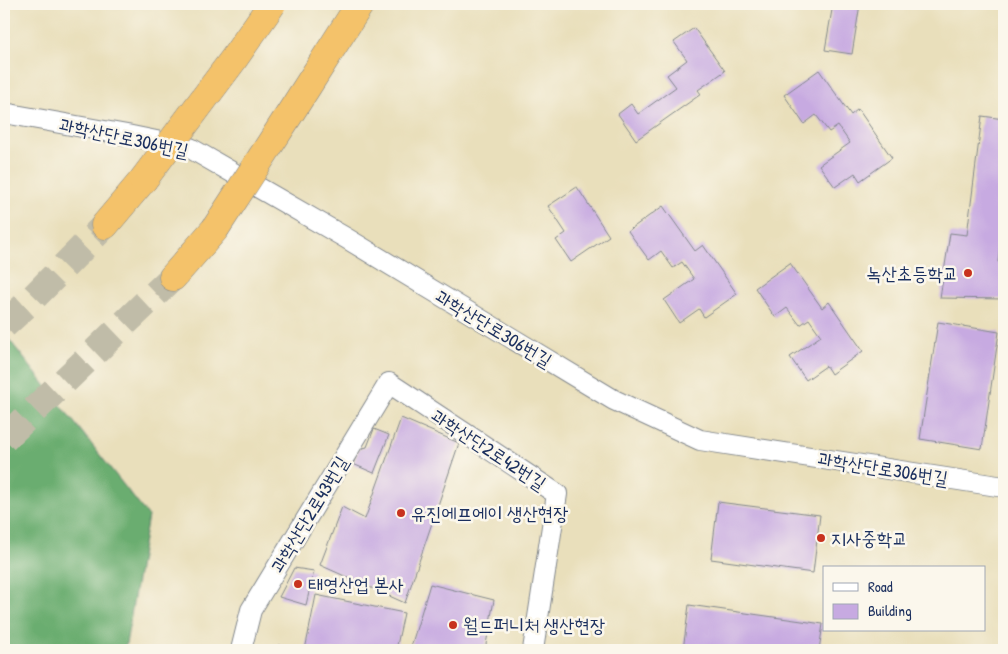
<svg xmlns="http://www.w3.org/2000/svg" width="1008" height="654" font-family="'Patrick Hand','Poor Story',sans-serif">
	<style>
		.forest { fill: #6bad70; stroke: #436e67 }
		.building { fill: #c7aae1 }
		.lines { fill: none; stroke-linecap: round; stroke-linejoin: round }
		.highway-tunnel { stroke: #c0bca8; stroke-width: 28; stroke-dasharray: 28 14; stroke-linecap: butt }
		.minor-casing { stroke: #82878c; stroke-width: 22 }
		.highway-casing { stroke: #82878c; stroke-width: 29 }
		.minor { stroke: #fff; stroke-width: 20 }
		.highway { stroke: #f4c26a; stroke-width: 28 }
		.highway-bridge-casing { stroke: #82878c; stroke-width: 29; stroke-linecap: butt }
		.highway-bridge { stroke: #f4c26a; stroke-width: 28 }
		.poi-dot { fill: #c8321e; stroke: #fbf7ec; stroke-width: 2 }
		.labels { text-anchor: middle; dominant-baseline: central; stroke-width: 5; stroke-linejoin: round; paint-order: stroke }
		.street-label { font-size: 19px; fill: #1b2f5e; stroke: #fbf7ec }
		.poi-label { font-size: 19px; fill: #1b2f5e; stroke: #fbf7ec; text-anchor: start }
	</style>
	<rect width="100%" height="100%" fill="#fbf7ec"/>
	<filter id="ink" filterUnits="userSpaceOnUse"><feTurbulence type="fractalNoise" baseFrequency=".02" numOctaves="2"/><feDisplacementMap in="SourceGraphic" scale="10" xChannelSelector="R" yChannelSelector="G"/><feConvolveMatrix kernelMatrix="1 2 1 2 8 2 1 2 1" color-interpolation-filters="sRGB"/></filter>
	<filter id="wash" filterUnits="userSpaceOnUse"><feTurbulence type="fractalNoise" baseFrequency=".0096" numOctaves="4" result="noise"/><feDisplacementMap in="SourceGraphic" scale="20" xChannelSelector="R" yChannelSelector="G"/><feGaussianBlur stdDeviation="1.12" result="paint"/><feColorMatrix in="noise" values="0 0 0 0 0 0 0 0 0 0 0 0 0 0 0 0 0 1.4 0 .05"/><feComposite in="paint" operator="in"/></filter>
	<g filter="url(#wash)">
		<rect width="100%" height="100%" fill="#e9dfbb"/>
		<path class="forest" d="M 4,333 L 148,516 L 125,650 L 4,650 Z"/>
		<g id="blocks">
			<g class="building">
				<path d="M 833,4 L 860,4 L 852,54 L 825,50 Z"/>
				<path d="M 694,28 L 725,71 L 698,90 L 701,94 L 636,140 L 618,114 L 631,104 L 638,114 L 676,87 L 667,75 L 687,60 L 674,42 Z"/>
				<path d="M 819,70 L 851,115 L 858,109 L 892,158 L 860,181 L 855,173 L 835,187 L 819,165 L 850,143 L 838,126 L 829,132 L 816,115 L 804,124 L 784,95 Z"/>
				<path d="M 982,116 L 1004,119 L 1004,210 L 998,262 L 1004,263 L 1004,299 L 940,298 L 950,233 L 967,235 Z"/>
				<path d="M 577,187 L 609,236 L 571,262 L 556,240 L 566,233 L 548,206 Z"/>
				<path d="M 663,206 L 695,251 L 703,245 L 737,294 L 704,317 L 699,309 L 679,323 L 664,300 L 694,279 L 682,262 L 673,268 L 661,251 L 649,260 L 628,231 Z"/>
				<path d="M 790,263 L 822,308 L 829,302 L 863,351 L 831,374 L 826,366 L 806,380 L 790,357 L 821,336 L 809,319 L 800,325 L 787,308 L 775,317 L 755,288 Z"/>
				<path d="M 938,322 L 999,332 L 982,449 L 920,439 Z"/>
				<path d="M 401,418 L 459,443 L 405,603 L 320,565 L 342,507 L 365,519 Z"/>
				<path d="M 374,429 L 389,435 L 374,473 L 353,464 L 359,449 L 367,447 Z"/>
				<path d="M 718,502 L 820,515 L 813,573 L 711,559 Z"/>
				<path d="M 294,568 L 314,571 L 306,605 L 279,597 Z"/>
				<path d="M 430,584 L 494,600 L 485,650 L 410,650 Z"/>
				<path d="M 316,595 L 404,613 L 396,650 L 305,650 Z"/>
				<path d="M 689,605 L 823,624 L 819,650 L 683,650 Z"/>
				<path d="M 279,645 L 298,649 L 298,650 L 278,650 Z"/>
			</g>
		</g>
	</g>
	<g filter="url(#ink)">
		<use href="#blocks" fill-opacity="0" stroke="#82878c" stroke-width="1"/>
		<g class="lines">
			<g class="highway-tunnel">
				<path d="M 4,325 L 25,306 L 105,225"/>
				<path d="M 4,439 L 173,277"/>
			</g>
			<defs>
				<g id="minor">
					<path d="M 4,113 L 127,135 L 190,148 L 346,238 L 614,400 L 700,440 L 1004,487"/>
					<path d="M 241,650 L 251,610 L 389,383 L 557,494 L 533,650"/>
				</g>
				<g id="highway">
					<path d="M 105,225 L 143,180"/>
					<path d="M 173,277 L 215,229"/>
				</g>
			</defs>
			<use href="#minor" class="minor-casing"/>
			<use href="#highway" class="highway-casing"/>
			<use href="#minor" class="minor"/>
			<use href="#highway" class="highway"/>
			<defs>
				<g id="highway-bridge">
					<path d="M 143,180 L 233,60 L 272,4"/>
					<path d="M 215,229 L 289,115 L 360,4"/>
				</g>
			</defs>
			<use href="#highway-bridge" class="highway-bridge-casing"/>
			<use href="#highway-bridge" class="highway-bridge"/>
		</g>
	</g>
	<g class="poi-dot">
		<circle cx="968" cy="273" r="5"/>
		<circle cx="401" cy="513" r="5"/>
		<circle cx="821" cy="538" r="5"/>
		<circle cx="298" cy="584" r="5"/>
		<circle cx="453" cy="625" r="5"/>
	</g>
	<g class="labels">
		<g class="street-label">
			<text transform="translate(124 137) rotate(12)">과학산단로306번길</text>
			<text transform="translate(494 328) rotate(31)">과학산단로306번길</text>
			<text transform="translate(489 449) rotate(33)">과학산단2로42번길</text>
			<text transform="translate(883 468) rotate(9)">과학산단로306번길</text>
			<text transform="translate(309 514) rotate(-59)">과학산단2로43번길</text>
		</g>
		<g class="poi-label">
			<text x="958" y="273" text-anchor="end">녹산초등학교</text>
			<text x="411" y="513">유진에프에이 생산현장</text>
			<text x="831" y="538">지사중학교</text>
			<text x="308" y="584">태영산업 본사</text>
			<text x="463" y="625">월드퍼니처 생산현장</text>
		</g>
	</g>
	<rect width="1008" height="654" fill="none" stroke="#fbf7ec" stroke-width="20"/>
	<rect x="823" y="566" width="162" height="65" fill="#fbf7ec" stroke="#a1a7b3"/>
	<rect x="833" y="583" width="25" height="8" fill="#ffffff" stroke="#a1a7b3"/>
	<text x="868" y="592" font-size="15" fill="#1b2f5e">Road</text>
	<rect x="833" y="604" width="25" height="15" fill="#c7aae1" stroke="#a1a7b3"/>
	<text x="868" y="616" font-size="15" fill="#1b2f5e">Building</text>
</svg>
